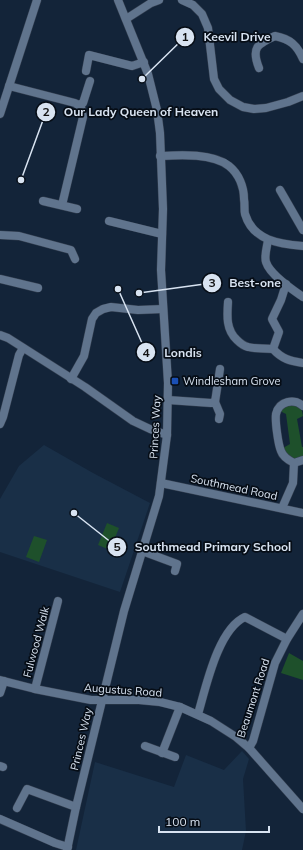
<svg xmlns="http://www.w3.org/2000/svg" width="303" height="850" font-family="Mulish,sans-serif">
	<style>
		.built { fill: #192f47 }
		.green { fill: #1e502b }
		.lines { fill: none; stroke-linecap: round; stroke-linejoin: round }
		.minor-casing { stroke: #354051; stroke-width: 9 }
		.minor { stroke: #60748d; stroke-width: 8 }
		.transit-dot { fill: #1a4fb4; stroke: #060d16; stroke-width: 1.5 }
		.labels { text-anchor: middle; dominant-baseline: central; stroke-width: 3.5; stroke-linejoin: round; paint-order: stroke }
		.poi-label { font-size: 11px; fill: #d8e3f1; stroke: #060d16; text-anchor: start }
		.street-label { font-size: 11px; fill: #d8e3f1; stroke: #060d16 }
		.leader { fill: none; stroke: #d8e3f1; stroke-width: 1.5 }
		.callout-dot { fill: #d8e3f1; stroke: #060d16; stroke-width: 1.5 }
		.mark-label { font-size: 12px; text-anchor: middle; font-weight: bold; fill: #111 }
		.callout-label { font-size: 12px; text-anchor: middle; font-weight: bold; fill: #d8e3f1; stroke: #060d16; stroke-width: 3.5; stroke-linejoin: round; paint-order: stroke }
	</style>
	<rect width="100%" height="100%" fill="#132439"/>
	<g class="built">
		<path d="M 44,445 L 93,473 L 150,503 L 120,592 L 0,552 L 0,499 L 19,466 Z"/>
		<path d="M 242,751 L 249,759 L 243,779 L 246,831 L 242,850 L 76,850 L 95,762 L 174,787 L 186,755 L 224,770 Z"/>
	</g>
	<g class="green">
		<path d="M 287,404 L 299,406 L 302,411 L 303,416 L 297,419 L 302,447 L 303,447 L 303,457 L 294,459 L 289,457 L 283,448 L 290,444 L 286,414 L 280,411 Z"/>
		<path d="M 107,523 L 119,528 L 110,550 L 98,545 Z"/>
		<path d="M 34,536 L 47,540 L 39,562 L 26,557 Z"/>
		<path d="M 289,653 L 303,661 L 303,680 L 281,673 Z"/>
	</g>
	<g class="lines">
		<defs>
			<g id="minor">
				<path d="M 182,0 L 193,5 L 202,14 L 208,28 L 214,79 L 219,89 L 230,100 L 243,107 L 254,109 L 266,108 L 288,102 L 303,96"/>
				<path d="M 126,19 L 151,3 L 159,0"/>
				<path d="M 259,68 C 251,48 257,44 275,36 C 290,39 297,45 303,59"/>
				<path d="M 86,71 L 89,55 L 132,66 L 144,62"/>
				<path d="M 9,86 L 75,103 L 81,107 L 83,117 L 62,205"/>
				<path d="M 78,105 L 83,103 L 90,81"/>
				<path d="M 0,114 L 37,0"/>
				<path d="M 160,156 C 180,155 212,153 229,166 C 239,174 244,187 244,199 C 245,204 244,210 245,214 C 253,241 280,244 303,246"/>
				<path d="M 280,190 L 303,230"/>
				<path d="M 43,201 L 77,209"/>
				<path d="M 109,221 L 162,234"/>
				<path d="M 0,235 L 19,236 L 71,250 L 75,259"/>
				<path d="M 268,240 C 267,247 264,256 266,262 C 270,275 293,290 303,297"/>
				<path d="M 0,279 L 38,288"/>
				<path d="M 228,302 C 227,316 226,330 237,340 C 240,343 244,346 248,347 C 255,349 265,348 273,349 C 282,359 290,361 303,363"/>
				<path d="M 0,335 L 8,338 L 85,387 L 133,421 L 150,429 L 167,435"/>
				<path d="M 273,349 L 279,332 L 272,319 L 281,300 L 286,284"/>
				<path d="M 71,379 L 84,356 L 92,319 L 96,313 L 103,309 L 111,307 L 138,310 L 163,309"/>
				<path d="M 168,400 L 211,403 L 215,402 L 220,414 L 219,419"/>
				<path d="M 215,402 L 220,369"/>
				<path d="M 303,406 C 294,398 279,401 276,414 C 275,421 278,444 281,451 C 283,457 288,460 294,463 L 303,460"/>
				<path d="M 0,424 L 3,417 L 19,355 L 23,348"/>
				<path d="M 161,483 L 303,513"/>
				<path d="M 282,508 L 293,483 L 294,463"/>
				<path d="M 142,551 L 177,564 L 175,571"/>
				<path d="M 0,680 L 35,689 L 91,700 L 139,700 L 160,702 L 180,707 L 211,721 L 236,737 L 249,748 L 303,809"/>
				<path d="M 35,689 L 58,601"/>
				<path d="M 0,693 L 4,681"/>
				<path d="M 198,714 C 206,687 218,629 245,617 L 287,639"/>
				<path d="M 145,746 L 175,757"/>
				<path d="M 249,748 L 253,741 L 275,663 L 287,639 L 303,614"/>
				<path d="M 162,753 L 180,707"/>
				<path d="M 0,766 L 3,767"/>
				<path d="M 17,808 L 27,789 L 76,807"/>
				<path d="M 0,819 L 55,843 L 68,847"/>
				<path d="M 67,850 L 76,807 L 124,611 L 159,496 L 167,435 L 168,383 L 161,270 L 163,209 L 160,133 L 157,110 L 148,74 L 118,0"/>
			</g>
		</defs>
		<use href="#minor" class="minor-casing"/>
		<use href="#minor" class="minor"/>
	</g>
	<rect class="transit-dot" x="171" y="377" width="8" height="8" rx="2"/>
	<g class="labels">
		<g class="poi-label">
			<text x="183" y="381">Windlesham Grove</text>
		</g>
		<g class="street-label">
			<text transform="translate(155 427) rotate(-87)">Princes Way</text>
			<text transform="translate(234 487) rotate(12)">Southmead Road</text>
			<text transform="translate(36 642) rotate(-75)">Fulwood Walk</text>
			<text transform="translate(123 690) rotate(4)">Augustus Road</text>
			<text transform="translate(253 698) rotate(-72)">Beaumont Road</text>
			<text transform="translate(81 739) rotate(-77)">Princes Way</text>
		</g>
	</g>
	<path class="leader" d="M142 79L185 37M21 180L46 112M139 293L212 283M118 289L146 352M74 513L117 547"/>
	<g class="callout-dot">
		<circle cx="142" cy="79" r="4"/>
		<circle cx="21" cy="180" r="4"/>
		<circle cx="139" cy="293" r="4"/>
		<circle cx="118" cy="289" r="4"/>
		<circle cx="74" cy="513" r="4"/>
		<circle cx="185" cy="37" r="10"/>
		<circle cx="46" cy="112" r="10"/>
		<circle cx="212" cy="283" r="10"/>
		<circle cx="146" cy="352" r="10"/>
		<circle cx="117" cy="547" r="10"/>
	</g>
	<g class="mark-label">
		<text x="185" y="41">1</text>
		<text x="46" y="116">2</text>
		<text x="212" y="287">3</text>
		<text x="146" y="357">4</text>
		<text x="117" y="551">5</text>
	</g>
	<g class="callout-label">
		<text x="237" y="41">Keevil Drive</text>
		<text x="141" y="116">Our Lady Queen of Heaven</text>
		<text x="255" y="287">Best-one</text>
		<text x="183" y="357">Londis</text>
		<text x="213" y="551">Southmead Primary School</text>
	</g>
	<path d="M159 826v6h110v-6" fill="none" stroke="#d8e3f1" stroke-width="2"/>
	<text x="165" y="826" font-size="12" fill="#d8e3f1" stroke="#060d16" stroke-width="3" paint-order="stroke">100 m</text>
</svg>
